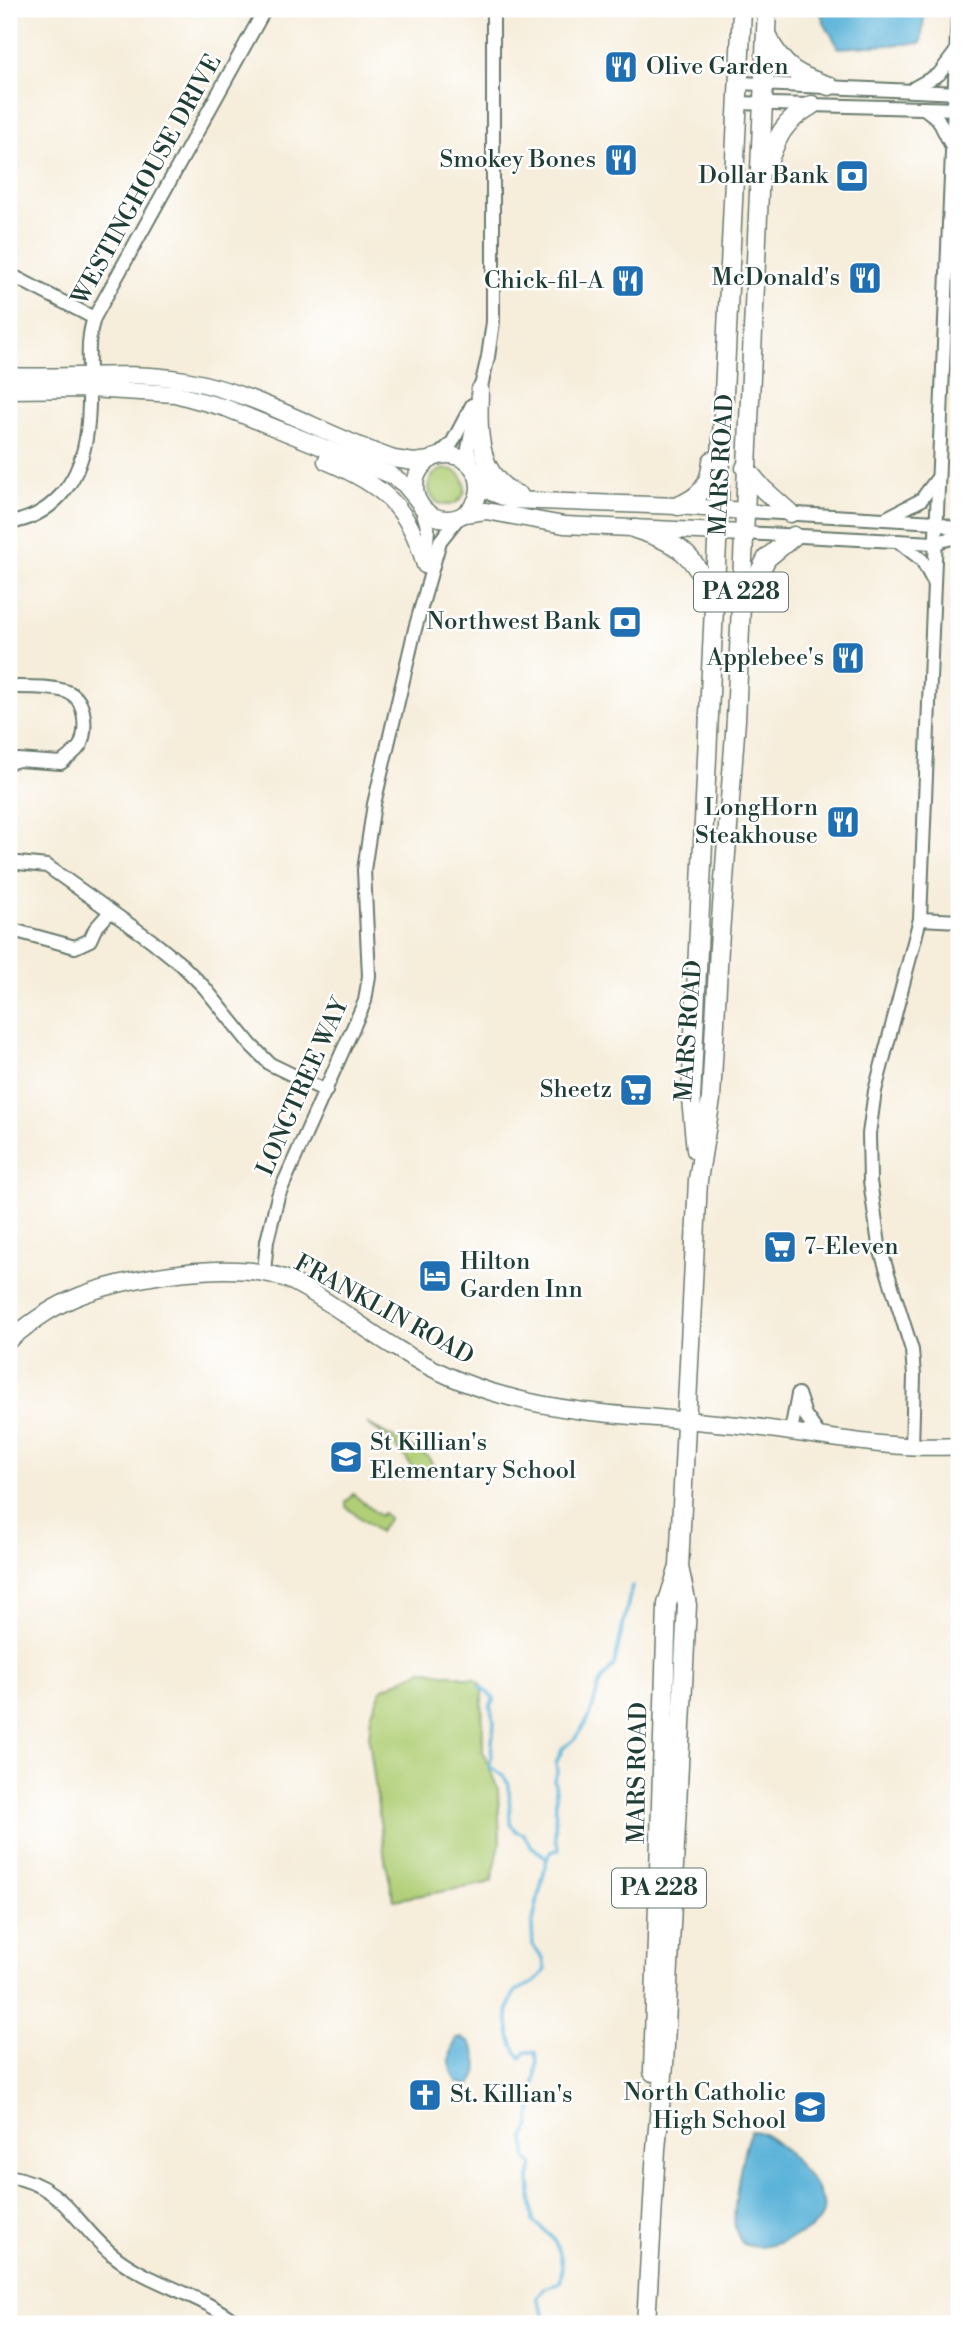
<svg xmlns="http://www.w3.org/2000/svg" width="968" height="2333" font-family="'Libre Bodoni',serif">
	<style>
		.green { fill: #b0cf77; stroke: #688656; stroke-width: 2 }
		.water { fill: #5cb3d9; stroke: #3e7886; stroke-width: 2 }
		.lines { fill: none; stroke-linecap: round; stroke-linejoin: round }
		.stream { stroke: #5cb3d9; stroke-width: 3.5 }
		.street-casing { stroke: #6a7b6e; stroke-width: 16 }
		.secondary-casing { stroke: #6a7b6e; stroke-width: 19 }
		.primary-casing { stroke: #6a7b6e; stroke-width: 21 }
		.street { stroke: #fff; stroke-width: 12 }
		.secondary { stroke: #fff; stroke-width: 16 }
		.primary { stroke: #fff; stroke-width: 18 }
		.labels { text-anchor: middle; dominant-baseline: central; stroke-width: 5; stroke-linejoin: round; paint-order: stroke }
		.shield { fill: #fff; stroke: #627771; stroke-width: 2 }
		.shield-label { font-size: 23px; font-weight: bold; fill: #1f3d34 }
		.poi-label { font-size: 24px; fill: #1f3d34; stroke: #fff; text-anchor: end }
		.street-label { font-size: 24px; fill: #1f3d34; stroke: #fff }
	</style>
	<rect width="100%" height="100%" fill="#fff"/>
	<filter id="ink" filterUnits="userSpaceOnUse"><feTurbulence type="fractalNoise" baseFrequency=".0143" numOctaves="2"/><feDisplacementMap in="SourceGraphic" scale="14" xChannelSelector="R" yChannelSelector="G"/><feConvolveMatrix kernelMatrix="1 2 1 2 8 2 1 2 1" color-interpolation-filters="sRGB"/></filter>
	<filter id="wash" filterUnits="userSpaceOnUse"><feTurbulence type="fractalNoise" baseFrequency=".00686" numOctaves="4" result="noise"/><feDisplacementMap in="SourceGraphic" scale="28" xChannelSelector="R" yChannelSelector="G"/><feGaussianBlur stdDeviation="1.57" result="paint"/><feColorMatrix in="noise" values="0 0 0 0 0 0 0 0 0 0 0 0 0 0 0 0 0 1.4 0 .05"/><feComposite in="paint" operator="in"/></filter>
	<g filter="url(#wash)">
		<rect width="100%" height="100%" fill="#f6edda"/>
		<g class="green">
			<circle cx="447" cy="487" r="18"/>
			<path d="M 367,1423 L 428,1457 L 433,1465 L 432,1472 L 425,1477 L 417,1476 L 406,1458 L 390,1440 Z"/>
			<path d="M 353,1494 L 380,1516 L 383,1513 L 389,1518 L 379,1532 L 346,1507 L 346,1502 Z"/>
			<path d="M 422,1670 L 475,1679 L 482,1685 L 483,1751 L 498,1790 L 500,1843 L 492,1881 L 484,1884 L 394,1900 L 385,1859 L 369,1739 L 371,1715 L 382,1689 Z"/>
		</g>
		<g class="water">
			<path d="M 821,9 L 925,9 L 921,43 L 838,48 C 833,33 821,26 821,9 Z"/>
			<path d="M 461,2038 L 469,2041 C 478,2055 483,2074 469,2086 L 457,2082 C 448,2066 447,2055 457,2039 Z"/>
			<path d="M 751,2131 C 773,2129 818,2183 823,2202 C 824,2206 823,2214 821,2218 C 814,2230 796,2236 784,2241 C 770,2246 756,2250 742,2243 C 739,2238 736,2233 735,2227 C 732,2210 743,2145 751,2131 Z"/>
		</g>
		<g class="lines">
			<g class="stream">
				<path d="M 479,1686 L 494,1698 L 490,1706 L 494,1721 L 490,1767 L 503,1775 L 509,1785 L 510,1824 L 516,1831 L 523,1834 L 531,1846 L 547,1858 L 532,1926 L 533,1946 L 543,1959 L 545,1970 L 535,1982 L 516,1991 C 502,2010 508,2042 521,2058 L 526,2052 L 535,2052 L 537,2063 L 529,2129 L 525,2138 L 527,2160 L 533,2164 L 530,2178 L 533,2222 C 556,2234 566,2257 560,2282 L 545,2288 L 537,2298 L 546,2320 L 544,2324"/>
				<path d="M 547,1858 L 551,1852 L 559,1849 L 555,1838 L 556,1791 L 554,1779 L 557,1773 L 556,1763 L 563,1748 L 574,1740 L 590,1716 L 600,1682 L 614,1665 L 632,1586"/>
			</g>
		</g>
	</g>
	<g filter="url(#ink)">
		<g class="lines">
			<defs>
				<g id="street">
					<path d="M 739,83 L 959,93"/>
					<path d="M 914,88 L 939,74 L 955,53"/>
					<path d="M 738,103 L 959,109"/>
					<path d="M 925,109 L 938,119 L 951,145"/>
					<path d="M 9,274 L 94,318"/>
					<path d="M 479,395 L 488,357 L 493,322 L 493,9"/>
					<path d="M 435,458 L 452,443 L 472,405"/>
					<path d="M 474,469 L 468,449 L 475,413"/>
					<path d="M 421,506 L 428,530 L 425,563"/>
					<path d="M 744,511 L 936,522 L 959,531"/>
					<path d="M 888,517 L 921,500 L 936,480"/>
					<path d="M 9,523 C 30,520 46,511 60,496 C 89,465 90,417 89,377 C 89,356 87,338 94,318 L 265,9"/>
					<path d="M 743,533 L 934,543 L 959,536"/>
					<path d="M 898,541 L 922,560 L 932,579"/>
					<path d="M 9,687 C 25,687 55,686 70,693 C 86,701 87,729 81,744 C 77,752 68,757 61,763 L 18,760 L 9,763"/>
					<path d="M 9,862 L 47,866 L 151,940 L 182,965 L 204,987 L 251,1045 L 270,1064 L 326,1091"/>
					<path d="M 920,919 L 959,921"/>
					<path d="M 9,929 L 75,947 L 90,940 L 95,929 L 110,912"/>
					<path d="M 264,1272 L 267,1241 L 278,1196 L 365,1001 L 369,976 L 364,870 L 374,804 L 415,629 L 440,541 L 459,517"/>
					<path d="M 798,1394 L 805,1415 L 820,1436"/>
					<path d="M 791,1431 L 798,1395"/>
					<path d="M 912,1448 L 914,1376 L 912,1350 L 879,1245 L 870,1181 L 869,1134 L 875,1091 L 920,919 L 958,9"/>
					<path d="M 9,2176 C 69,2187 74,2226 117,2258 C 153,2285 203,2295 238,2324"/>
				</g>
				<g id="secondary">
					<path d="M 9,376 C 66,379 128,370 185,380 C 258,393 324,435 394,459 L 414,462 L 430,460"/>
					<path d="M 480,389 C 479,430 476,477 520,495"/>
					<path d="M 9,390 L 89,389 L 175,394 L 226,408 L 391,475 L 404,484 L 419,502"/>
					<circle cx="447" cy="487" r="32"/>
					<path d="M 326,461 C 381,484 409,506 425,565"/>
					<path d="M 477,475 L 491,492 L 511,500 L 678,506 L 744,511"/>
					<path d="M 464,514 L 486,511 L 564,525 L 743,533"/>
					<path d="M 9,1340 C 28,1325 47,1310 70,1300 C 120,1277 244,1256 293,1282 C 329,1300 361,1327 396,1348 C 428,1368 465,1385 502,1395 C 579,1417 659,1416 738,1425 C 812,1433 885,1451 959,1446"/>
				</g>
				<g id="primary">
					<path d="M 767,36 C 783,68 796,75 829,86"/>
					<path d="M 767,165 C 778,135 783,122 812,105"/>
					<path d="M 745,468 L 763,489 L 790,513"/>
					<path d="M 678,506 C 701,497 710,485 712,461"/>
					<path d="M 635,529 C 677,542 696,554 711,598"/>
					<path d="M 743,603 L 767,558 L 794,536"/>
					<path d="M 696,1150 L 691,1099 L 742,9"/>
					<path d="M 653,2072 L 667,1604 L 678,1570"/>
					<path d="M 646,2324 L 656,2149 L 664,2065 L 687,1605 L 679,1567 L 698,1180 L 711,1099 L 719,947 L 736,720 L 767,9"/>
				</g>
			</defs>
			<use href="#street" class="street-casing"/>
			<use href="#secondary" class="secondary-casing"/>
			<use href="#primary" class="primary-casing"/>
			<use href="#street" class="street"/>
			<use href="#secondary" class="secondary"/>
			<use href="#primary" class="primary"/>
		</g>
	</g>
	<defs>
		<symbol id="restaurant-square" viewBox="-11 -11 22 22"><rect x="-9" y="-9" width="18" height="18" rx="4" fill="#1f6fb2" stroke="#fff"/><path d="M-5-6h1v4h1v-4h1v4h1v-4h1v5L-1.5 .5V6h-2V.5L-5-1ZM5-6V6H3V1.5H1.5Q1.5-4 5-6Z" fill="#fff"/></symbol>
		<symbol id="bank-square" viewBox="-11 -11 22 22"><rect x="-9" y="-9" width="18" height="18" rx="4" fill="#1f6fb2" stroke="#fff"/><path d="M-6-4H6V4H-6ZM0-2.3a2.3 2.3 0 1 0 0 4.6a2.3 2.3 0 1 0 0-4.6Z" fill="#fff"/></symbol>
		<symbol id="supermarket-square" viewBox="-11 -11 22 22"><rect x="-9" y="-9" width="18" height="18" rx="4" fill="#1f6fb2" stroke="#fff"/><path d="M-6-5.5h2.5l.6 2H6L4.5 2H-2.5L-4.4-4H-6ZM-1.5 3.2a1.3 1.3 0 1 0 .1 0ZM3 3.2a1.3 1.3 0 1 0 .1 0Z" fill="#fff"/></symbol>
		<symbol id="hotel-square" viewBox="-11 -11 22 22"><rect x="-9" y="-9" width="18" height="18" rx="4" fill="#1f6fb2" stroke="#fff"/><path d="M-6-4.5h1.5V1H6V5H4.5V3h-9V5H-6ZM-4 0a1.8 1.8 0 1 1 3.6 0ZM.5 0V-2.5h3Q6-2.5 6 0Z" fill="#fff"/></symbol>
		<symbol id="school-square" viewBox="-11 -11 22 22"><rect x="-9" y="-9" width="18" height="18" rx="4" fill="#1f6fb2" stroke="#fff"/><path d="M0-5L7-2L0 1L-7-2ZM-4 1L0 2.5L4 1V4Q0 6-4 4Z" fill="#fff"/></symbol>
		<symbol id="church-square" viewBox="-11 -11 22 22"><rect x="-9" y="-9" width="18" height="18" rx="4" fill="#1f6fb2" stroke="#fff"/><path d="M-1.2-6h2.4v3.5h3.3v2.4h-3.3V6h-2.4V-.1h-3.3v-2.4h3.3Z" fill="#fff"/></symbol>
	</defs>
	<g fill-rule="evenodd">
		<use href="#restaurant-square" x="602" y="48" width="38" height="38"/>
		<use href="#restaurant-square" x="602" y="141" width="38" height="38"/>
		<use href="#bank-square" x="833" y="157" width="38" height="38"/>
		<use href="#restaurant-square" x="846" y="259" width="38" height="38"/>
		<use href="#restaurant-square" x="609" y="262" width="38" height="38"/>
		<use href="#bank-square" x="606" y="603" width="38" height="38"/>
		<use href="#restaurant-square" x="829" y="639" width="38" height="38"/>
		<use href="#restaurant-square" x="824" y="803" width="38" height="38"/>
		<use href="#supermarket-square" x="617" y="1071" width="38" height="38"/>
		<use href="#supermarket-square" x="761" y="1228" width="38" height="38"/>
		<use href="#hotel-square" x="416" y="1257" width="38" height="38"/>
		<use href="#school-square" x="327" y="1438" width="38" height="38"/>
		<use href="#church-square" x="406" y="2076" width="38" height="38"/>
		<use href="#school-square" x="791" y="2088" width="38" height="38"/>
	</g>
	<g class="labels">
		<g class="shield">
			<rect x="694" y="572.5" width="94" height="39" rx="5"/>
			<rect x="612" y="1868.5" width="94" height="39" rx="5"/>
		</g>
		<g class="shield-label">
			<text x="741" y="592">PA 228</text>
			<text x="659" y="1888">PA 228</text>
		</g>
		<g class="poi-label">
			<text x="646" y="67" text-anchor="start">Olive Garden</text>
			<text x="596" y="160">Smokey Bones</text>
			<text x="828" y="176">Dollar Bank</text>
			<text x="840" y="278">McDonald's</text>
			<text x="604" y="281">Chick-fil-A</text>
			<text x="600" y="622">Northwest Bank</text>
			<text x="824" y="658">Applebee's</text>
			<text x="818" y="808">LongHorn<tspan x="818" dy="28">Steakhouse</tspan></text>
			<text x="612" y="1090">Sheetz</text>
			<text x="804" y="1247" text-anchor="start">7-Eleven</text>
			<text x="460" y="1262" text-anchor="start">Hilton<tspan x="460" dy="28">Garden Inn</tspan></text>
			<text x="370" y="1443" text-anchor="start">St Killian's<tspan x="370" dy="28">Elementary School</tspan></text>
			<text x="786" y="2093">North Catholic<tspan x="786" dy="28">High School</tspan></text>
			<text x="450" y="2095" text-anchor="start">St. Killian's</text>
		</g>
		<g class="street-label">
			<text transform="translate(147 180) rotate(-61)">WESTINGHOUSE DRIVE</text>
			<text transform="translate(722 465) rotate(-87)">MARS ROAD</text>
			<text transform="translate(689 1031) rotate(-86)">MARS ROAD</text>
			<text transform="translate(303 1087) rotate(-66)">LONGTREE WAY</text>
			<text transform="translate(384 1310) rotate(29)">FRANKLIN ROAD</text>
			<text transform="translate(638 1773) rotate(-89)">MARS ROAD</text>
		</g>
	</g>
	<rect width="968" height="2333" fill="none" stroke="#fff" stroke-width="35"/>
</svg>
